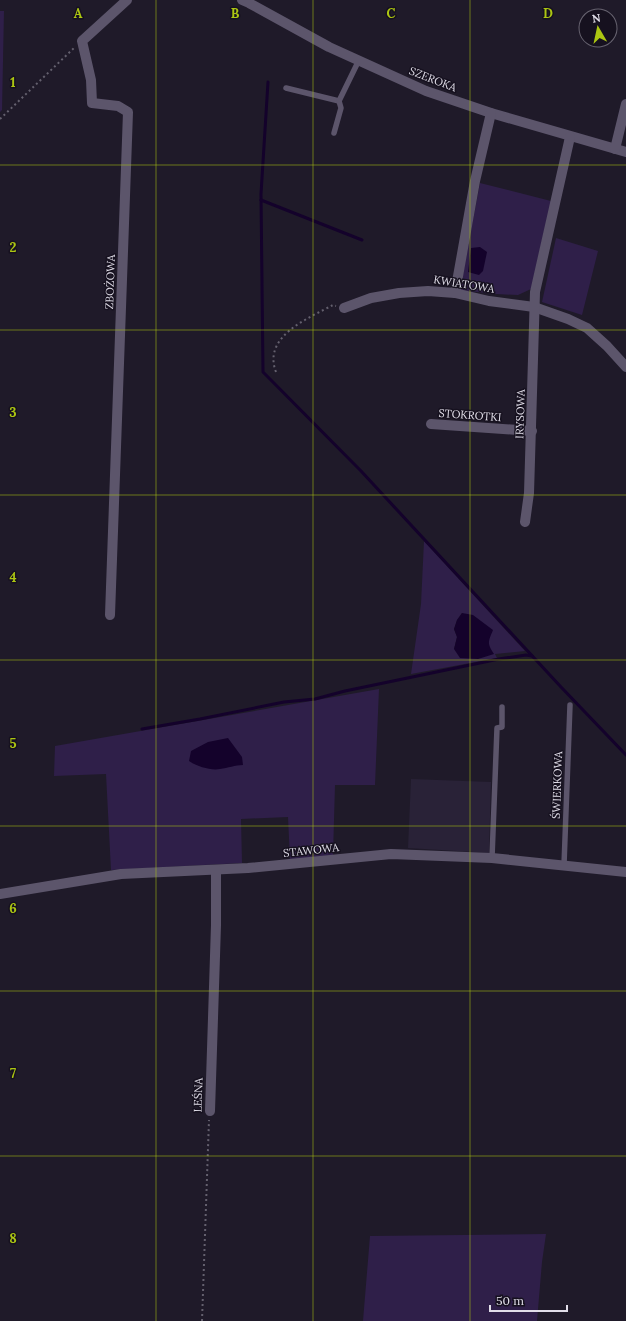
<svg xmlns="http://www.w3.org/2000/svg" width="626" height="1321" font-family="Lora,serif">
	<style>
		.built { fill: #292237 }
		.green { fill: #2f1f49; fill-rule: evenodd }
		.water { fill: #14022b }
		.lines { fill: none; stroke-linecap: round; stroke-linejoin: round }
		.stream { stroke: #14022b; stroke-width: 3 }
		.path { stroke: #64606e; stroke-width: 2; stroke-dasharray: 2 3; stroke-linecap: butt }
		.service { stroke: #5c556b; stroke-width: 5.5 }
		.minor { stroke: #5c556b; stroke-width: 10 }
		.grid { fill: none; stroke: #acc612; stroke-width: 1; stroke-opacity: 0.55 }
		.labels { text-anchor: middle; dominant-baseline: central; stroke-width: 3; stroke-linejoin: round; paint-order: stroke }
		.street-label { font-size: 11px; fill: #e1dee9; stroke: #16111f }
		.grid-label { font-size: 13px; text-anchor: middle; font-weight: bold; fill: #acc612; stroke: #16111f; stroke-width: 3; stroke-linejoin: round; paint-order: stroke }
	</style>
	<rect width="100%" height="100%" fill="#1f1a29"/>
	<path class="built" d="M 411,779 L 491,782 L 489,853 L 408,848 Z"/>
	<g class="green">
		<path d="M 0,11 L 4,11 L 2,110 L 0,112 Z"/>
		<path d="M 480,183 L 551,201 L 531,289 L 518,295 L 496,294 L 460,290 Z"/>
		<path d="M 556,238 L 598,251 L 582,315 L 542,302 Z"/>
		<path d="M 424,541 L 525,651 L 495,654 L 497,658 L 411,674 L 421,604 ZM 462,613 L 489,638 L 488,644 L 454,649 L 457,637 L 454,629 L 457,620 Z"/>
		<path d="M 379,689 L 375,785 L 335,785 L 333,855 L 290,860 L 288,817 L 241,819 L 242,863 L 111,870 L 106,774 L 54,776 L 55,746 Z"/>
		<path d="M 546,1234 L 542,1262 L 537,1321 L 363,1321 L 370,1236 Z"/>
	</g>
	<g class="water">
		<path d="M 480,247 L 487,252 L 483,271 L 479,275 L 468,272 L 471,248 Z"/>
		<path d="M 462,613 L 473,615 L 493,630 C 488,642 487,643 494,654 L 478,659 L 460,658 L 454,649 L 457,637 L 454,629 L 457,620 Z"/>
		<path d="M 228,738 L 242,757 L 243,765 C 235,765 228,768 220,769 C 211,771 196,766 189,761 L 191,751 L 208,742 Z"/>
	</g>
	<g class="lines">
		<g class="stream">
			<path d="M 268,82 L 261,194 L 263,372 L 361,471 L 561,687 L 626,755"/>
			<path d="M 261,200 L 362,240"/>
			<path d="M 142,729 L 200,719 L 284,702 L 315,699 L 345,691 L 499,659 L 526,655 L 532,656"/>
		</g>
		<g class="path">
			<path d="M 0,119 L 74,48"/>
			<path d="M 276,372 C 262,336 309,318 333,305 L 336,306"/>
			<path d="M 202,1321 L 209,1120"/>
		</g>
		<g class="service">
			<path d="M 286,88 L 339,101 L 359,60"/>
			<path d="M 334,133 L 341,108 L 339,101"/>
			<path d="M 492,858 L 497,728 L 502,727 L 502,707"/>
			<path d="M 564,865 L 570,705"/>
		</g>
		<g class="minor">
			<path d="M 242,0 L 249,3 L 329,47 L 426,91 L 491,113 L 626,152"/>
			<path d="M 615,149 L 626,104"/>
			<path d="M 455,293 L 475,181 L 491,113"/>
			<path d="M 344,308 L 371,298 L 399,293 L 428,291 L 455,293 L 489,301 L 534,307 L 568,319 L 587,328 L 607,346 L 626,367"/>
			<path d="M 431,424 L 532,431"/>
			<path d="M 525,522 L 529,493 L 535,292 L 570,137"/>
			<path d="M 110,615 L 128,112 L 118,106 L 92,103 L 91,80 L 82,41 L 127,0"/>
			<path d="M 0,894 L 121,874 L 248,868 L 391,854 L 492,858 L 626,872"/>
			<path d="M 210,1111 L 216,925 L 216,870"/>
		</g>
	</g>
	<path class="grid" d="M 156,0 L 156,1321M 313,0 L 313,1321M 470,0 L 470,1321M 0,165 L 626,165M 0,330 L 626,330M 0,495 L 626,495M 0,660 L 626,660M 0,826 L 626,826M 0,991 L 626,991M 0,1156 L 626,1156"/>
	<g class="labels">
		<g class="street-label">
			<text transform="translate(433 79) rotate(21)">SZEROKA</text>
			<text transform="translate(110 282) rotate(-88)">ZBOŻOWA</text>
			<text transform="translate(464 284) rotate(9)">KWIATOWA</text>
			<text transform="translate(520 414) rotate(-88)">IRYSOWA</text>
			<text transform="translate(470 415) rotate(4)">STOKROTKI</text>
			<text transform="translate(557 785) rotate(-88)">ŚWIERKOWA</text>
			<text transform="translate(311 850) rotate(-6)">STAWOWA</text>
			<text transform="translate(198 1095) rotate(-88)">LEŚNA</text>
		</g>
	</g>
	<g class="grid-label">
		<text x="78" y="18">A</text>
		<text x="235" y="18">B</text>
		<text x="391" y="18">C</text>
		<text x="548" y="18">D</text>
		<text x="13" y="87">1</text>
		<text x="13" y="252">2</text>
		<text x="13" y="417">3</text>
		<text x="13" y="582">4</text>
		<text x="13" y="748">5</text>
		<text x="13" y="913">6</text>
		<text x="13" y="1078">7</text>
		<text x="13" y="1243">8</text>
	</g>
	<g transform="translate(598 28) rotate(351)"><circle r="19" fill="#16111f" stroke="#676370"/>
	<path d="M0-3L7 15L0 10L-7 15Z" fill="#acc612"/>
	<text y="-6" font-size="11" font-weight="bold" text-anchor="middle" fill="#e1dee9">N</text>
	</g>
	<path d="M490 1305v6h77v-6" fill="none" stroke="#e1dee9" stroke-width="2"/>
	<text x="496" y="1305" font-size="12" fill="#e1dee9" stroke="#16111f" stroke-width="3" paint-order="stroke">50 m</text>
</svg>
